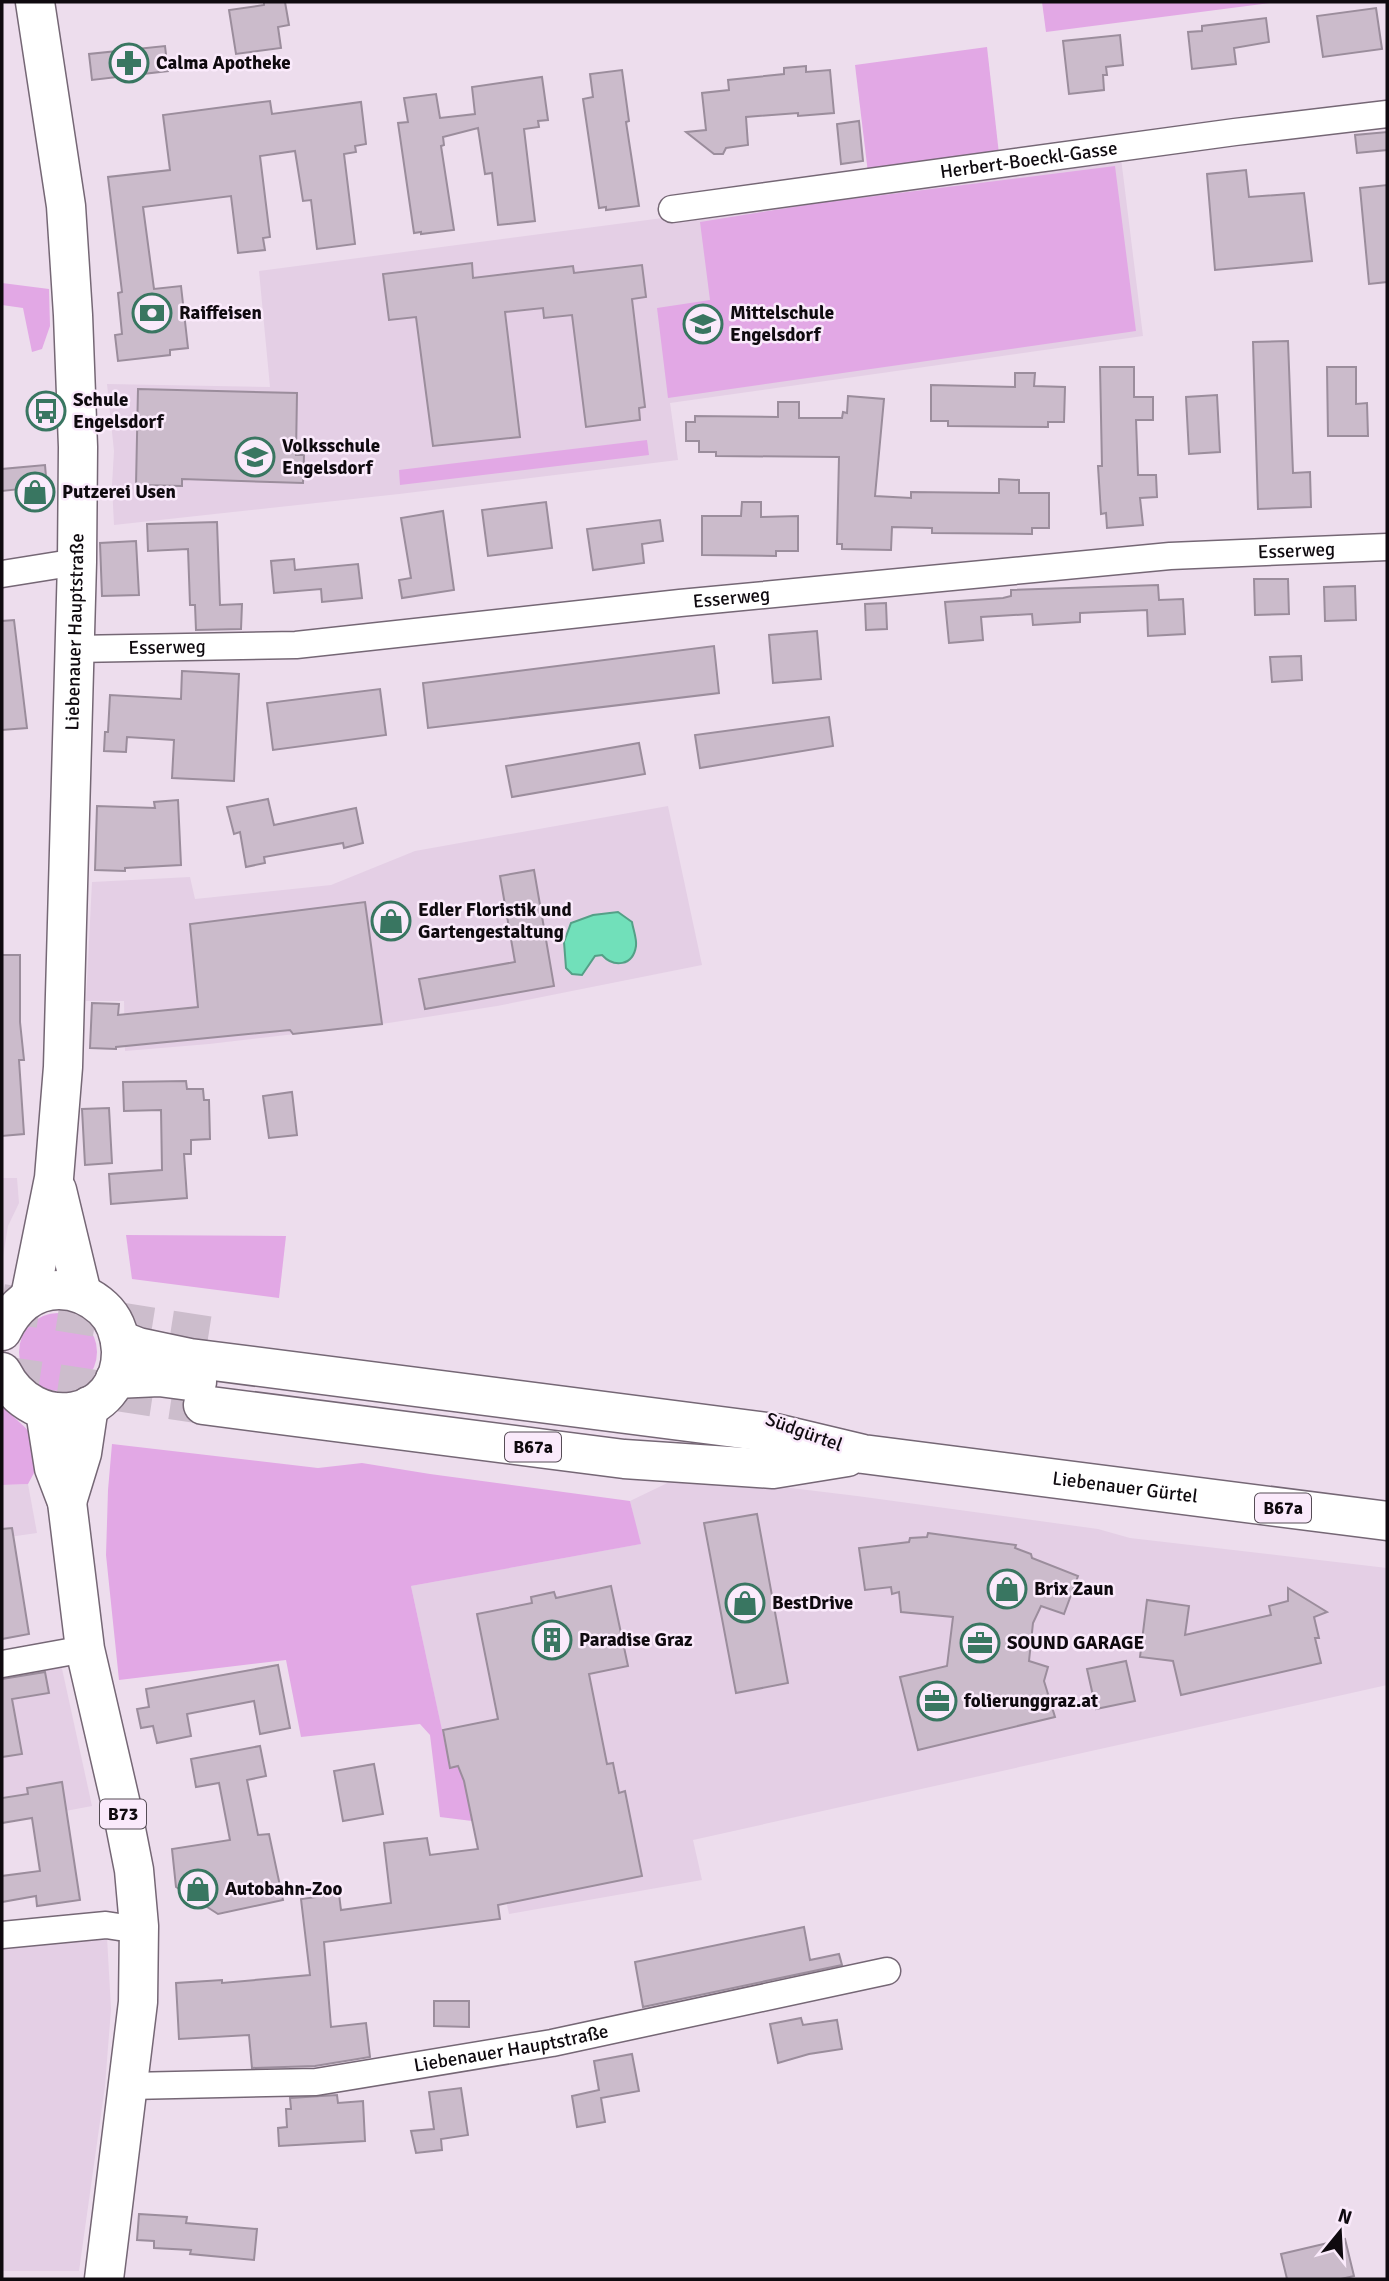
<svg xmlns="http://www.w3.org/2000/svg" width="1389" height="2281" font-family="Signika,sans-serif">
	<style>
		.built { fill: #e4cfe5 }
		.green { fill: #e2a8e5 }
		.water { fill: #71e0ba; stroke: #54a087; stroke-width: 2 }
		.building { fill: #cbbbcb; stroke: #9b8d9c; stroke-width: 2 }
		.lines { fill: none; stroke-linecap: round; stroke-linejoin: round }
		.primary-tunnel { stroke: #ccbdcc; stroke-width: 38; stroke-dasharray: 38 19; stroke-linecap: butt }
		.minor-casing { stroke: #756775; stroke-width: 29 }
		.primary-casing { stroke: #756775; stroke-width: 41 }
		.minor { stroke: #fff; stroke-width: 26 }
		.primary { stroke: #fff; stroke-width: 38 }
		.labels { text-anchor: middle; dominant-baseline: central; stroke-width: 5; stroke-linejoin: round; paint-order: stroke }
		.shield { fill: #faeafb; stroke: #564d56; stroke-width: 2 }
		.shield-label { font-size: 18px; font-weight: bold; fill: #0f0a0f }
		.poi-label { font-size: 19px; font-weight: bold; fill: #0f0a0f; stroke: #faeafb; text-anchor: start }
		.street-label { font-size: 19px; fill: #0f0a0f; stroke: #faeafb }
	</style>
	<rect width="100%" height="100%" fill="#eddded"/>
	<g class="built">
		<path d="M 1121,158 L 1143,336 L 670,403 L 678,460 L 399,494 L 114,525 L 112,485 L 114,451 L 107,384 L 270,387 L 259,271 Z"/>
		<path d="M 668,806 L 702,965 L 497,1006 L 382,1024 L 209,1044 L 125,1051 L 124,1001 L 86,1001 L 92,882 L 190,877 L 195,899 L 331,885 L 415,851 Z"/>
		<path d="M 2,1178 L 17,1178 L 19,1203 L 8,1226 L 2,1263 Z"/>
		<path d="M 684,1475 L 857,1496 L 1098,1529 L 1130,1538 L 1387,1568 L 1387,1685 L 693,1840 L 702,1880 L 509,1914 L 490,1830 L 475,1833 L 464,1781 L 450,1768 L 411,1586 L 640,1544 L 630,1501 Z"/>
		<path d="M 28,1484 L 37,1533 L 2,1538 L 2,1485 Z"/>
		<path d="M 61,1664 L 92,1806 L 2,1823 L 2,1675 Z"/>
		<path d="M 107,1937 L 111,2009 L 105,2086 L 79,2271 L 2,2271 L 2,1948 Z"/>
	</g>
	<g class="green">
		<path d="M 1042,2 L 1278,2 L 1046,32 Z"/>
		<path d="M 987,47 L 999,154 L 868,173 L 855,65 Z"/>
		<path d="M 1115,166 L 1136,331 L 668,398 L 657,308 L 710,300 L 700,222 L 819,203 Z"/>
		<path d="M 2,283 L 49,289 L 50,326 L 42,349 L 32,352 L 23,308 L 2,305 Z"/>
		<path d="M 647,440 L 649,455 L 400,485 L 399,470 Z"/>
		<path d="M 126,1235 L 286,1236 L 279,1298 L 132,1279 Z"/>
		<circle cx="58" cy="1352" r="39"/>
		<path d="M 2,1406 L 31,1433 L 42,1458 L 28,1484 L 2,1485 Z"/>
		<path d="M 112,1444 L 318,1468 L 362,1463 L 430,1474 L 630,1501 L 641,1544 L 411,1586 L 450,1767 L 458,1766 L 464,1781 L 472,1821 L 440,1817 L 430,1735 L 420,1724 L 301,1737 L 286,1660 L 119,1680 L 106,1555 L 108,1490 Z"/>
	</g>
	<path class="water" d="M 618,912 L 632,922 C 633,929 637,939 636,946 C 633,966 614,968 602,955 L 595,956 L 582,975 L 572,974 L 566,968 L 564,942 L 571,923 L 593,915 Z"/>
	<g class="building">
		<path d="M 264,2 L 285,2 L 289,25 L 278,27 L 281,48 L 236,54 L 229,10 L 264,5 Z"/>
		<path d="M 1376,8 L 1382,49 L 1323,57 L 1317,16 Z"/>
		<path d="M 1266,18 L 1269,42 L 1234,48 L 1236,64 L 1192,69 L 1188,32 L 1202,31 L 1202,26 Z"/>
		<path d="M 1120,35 L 1123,65 L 1106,67 L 1107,75 L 1103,75 L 1104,90 L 1069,94 L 1063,41 Z"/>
		<path d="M 165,46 L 168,71 L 92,80 L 89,54 Z"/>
		<path d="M 806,66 L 806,72 L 830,70 L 834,113 L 798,116 L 798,113 L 746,117 L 748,145 L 726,148 L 723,154 L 714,154 L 686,132 L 706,130 L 702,93 L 729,90 L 728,80 L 784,74 L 784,68 Z"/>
		<path d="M 622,70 L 629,121 L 626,122 L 639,206 L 606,210 L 606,207 L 599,208 L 583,99 L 593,97 L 590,74 Z"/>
		<path d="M 542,77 L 548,120 L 538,121 L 539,127 L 524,129 L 535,221 L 498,225 L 492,173 L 485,174 L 478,128 L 443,137 L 444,145 L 441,146 L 454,230 L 421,234 L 421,232 L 414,233 L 398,123 L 408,122 L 404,98 L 436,94 L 440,118 L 475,114 L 472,87 Z"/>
		<path d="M 270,101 L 272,114 L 361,102 L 366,144 L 355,146 L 356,152 L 344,154 L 355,244 L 317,249 L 311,200 L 303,201 L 295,151 L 260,156 L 270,237 L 263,238 L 265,250 L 238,253 L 231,196 L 143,207 L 154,289 L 181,286 L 188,348 L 170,350 L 170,355 L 118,361 L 115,335 L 122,334 L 118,293 L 122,292 L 108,177 L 170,170 L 163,115 Z"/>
		<path d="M 859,121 L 863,161 L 841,164 L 837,124 Z"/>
		<path d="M 1387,132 L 1387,150 L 1357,153 L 1355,135 Z"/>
		<path d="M 1246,170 L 1249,197 L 1304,193 L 1312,261 L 1215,270 L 1207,174 Z"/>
		<path d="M 1387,185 L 1387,282 L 1369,284 L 1360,188 Z"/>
		<path d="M 472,263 L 473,278 L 573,266 L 574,273 L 642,265 L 646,297 L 632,299 L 645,407 L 639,408 L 640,420 L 586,427 L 572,315 L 544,318 L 543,308 L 505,312 L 520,437 L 433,446 L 416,317 L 389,320 L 383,274 Z"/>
		<path d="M 1288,341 L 1293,473 L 1310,472 L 1311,507 L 1258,509 L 1253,342 Z"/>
		<path d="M 1100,367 L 1134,367 L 1134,397 L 1153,397 L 1153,420 L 1136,420 L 1138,475 L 1156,475 L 1157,497 L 1140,498 L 1143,525 L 1107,528 L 1106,513 L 1101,514 L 1098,466 L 1102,466 Z"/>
		<path d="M 1327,367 L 1356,367 L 1356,404 L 1367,403 L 1368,436 L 1328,436 Z"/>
		<path d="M 1015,373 L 1035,373 L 1034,386 L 1065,387 L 1064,422 L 1048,422 L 1048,427 L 948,426 L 948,421 L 931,421 L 931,385 L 1015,387 Z"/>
		<path d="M 138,389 L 297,393 L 296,455 L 304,455 L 303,483 L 182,479 L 182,486 L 136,485 Z"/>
		<path d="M 1217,395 L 1220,452 L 1189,454 L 1186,397 Z"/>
		<path d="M 848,396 L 884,399 L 875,496 L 911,498 L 911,492 L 999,493 L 999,479 L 1019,480 L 1019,493 L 1049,493 L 1049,528 L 1032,528 L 1032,534 L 932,533 L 932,528 L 892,527 L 891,550 L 842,549 L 842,544 L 837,544 L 839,457 L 716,456 L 716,452 L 699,452 L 699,441 L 686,441 L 686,422 L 695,422 L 695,416 L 778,417 L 778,402 L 799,402 L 799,418 L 842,418 L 843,412 L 847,413 Z"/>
		<path d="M 45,465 L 48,500 L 21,502 L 20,489 L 2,491 L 2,469 Z"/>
		<path d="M 546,502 L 552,548 L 488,556 L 482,510 Z"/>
		<path d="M 742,502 L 761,502 L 761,517 L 798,516 L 798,551 L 776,551 L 776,556 L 702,555 L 702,516 L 741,516 Z"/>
		<path d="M 443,511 L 454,590 L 402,598 L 399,580 L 411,578 L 401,518 Z"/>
		<path d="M 660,520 L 663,541 L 642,544 L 644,563 L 593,570 L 587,529 Z"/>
		<path d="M 217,522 L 220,605 L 242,604 L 241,629 L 196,630 L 195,605 L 190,605 L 188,549 L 148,551 L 147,524 Z"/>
		<path d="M 136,541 L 139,595 L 102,596 L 100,543 Z"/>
		<path d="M 294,559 L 295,570 L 358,564 L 362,598 L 322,602 L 321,589 L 274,593 L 271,561 Z"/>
		<path d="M 1254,579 L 1288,579 L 1289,614 L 1255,615 Z"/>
		<path d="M 1158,585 L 1159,600 L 1183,599 L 1185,634 L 1148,636 L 1147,610 L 1080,613 L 1080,622 L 1033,625 L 1032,614 L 981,617 L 983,640 L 949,643 L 945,602 L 1003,598 L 1011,596 L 1011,590 Z"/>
		<path d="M 1355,586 L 1356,620 L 1325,621 L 1324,587 Z"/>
		<path d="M 886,603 L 887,629 L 866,630 L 865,604 Z"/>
		<path d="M 14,620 L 27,728 L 2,730 L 2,621 Z"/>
		<path d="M 817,631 L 821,679 L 773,683 L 769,635 Z"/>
		<path d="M 714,646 L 719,693 L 428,728 L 423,683 Z"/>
		<path d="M 1301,656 L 1302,680 L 1272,682 L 1270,657 Z"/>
		<path d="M 182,671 L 239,674 L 234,781 L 172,778 L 174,740 L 127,737 L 126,752 L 104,751 L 105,732 L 108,732 L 110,695 L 181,699 Z"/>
		<path d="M 380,689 L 386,735 L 273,750 L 267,703 Z"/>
		<path d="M 829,717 L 833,746 L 700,768 L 695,735 Z"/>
		<path d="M 639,743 L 645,774 L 512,797 L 506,766 Z"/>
		<path d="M 268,799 L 274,825 L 356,808 L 363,843 L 344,848 L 343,843 L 264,857 L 265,863 L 246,867 L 240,832 L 234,834 L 227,807 Z"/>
		<path d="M 178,800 L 181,865 L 125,868 L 125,871 L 95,870 L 97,806 L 155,808 L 154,802 Z"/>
		<path d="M 534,870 L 554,986 L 425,1009 L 419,979 L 515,962 L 500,876 Z"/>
		<path d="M 365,902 L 382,1024 L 293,1034 L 290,1030 L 116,1047 L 116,1049 L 90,1048 L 92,1003 L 119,1004 L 118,1015 L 198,1007 L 190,924 Z"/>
		<path d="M 2,955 L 20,955 L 20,1022 L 24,1060 L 19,1060 L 24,1134 L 2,1136 Z"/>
		<path d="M 186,1081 L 187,1089 L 203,1089 L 204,1100 L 209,1100 L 210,1139 L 191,1140 L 191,1154 L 184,1154 L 187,1198 L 111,1204 L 109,1174 L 162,1170 L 161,1110 L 124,1111 L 123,1082 Z"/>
		<path d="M 292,1092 L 297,1135 L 269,1138 L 263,1096 Z"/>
		<path d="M 109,1108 L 112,1163 L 85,1165 L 82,1109 Z"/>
		<path d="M 757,1514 L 788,1683 L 736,1693 L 704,1523 Z"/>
		<path d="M 12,1528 L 29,1634 L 2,1639 L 2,1529 Z"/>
		<path d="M 928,1533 L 1016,1545 L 1015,1548 L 1031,1554 L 1032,1558 L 1078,1576 L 1064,1614 L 1041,1606 L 1033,1623 L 1029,1661 L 1048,1667 L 1044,1681 L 1055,1717 L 918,1750 L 900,1677 L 947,1666 L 953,1617 L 901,1612 L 899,1592 L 892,1594 L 891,1587 L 865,1590 L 859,1548 L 909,1542 L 910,1538 L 927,1537 Z"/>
		<path d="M 611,1586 L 628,1666 L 589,1674 L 607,1764 L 613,1763 L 619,1793 L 625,1791 L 642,1876 L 498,1905 L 500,1919 L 324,1942 L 331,2027 L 366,2023 L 370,2057 L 315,2066 L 252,2068 L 249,2035 L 179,2039 L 176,1983 L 222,1980 L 222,1983 L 310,1975 L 301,1899 L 339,1894 L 341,1910 L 391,1903 L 384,1843 L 427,1838 L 430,1855 L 478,1849 L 464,1781 L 458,1766 L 450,1768 L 443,1730 L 498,1719 L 477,1614 L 532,1603 L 531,1597 L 554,1592 L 556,1598 Z"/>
		<path d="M 1288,1588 L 1327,1612 L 1314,1617 L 1319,1638 L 1315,1638 L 1321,1663 L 1181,1695 L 1173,1661 L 1140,1657 L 1147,1600 L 1189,1606 L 1185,1635 L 1271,1615 L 1269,1606 L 1288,1601 Z"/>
		<path d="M 1126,1661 L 1135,1701 L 1096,1709 L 1087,1669 Z"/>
		<path d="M 278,1665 L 290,1728 L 260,1734 L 254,1701 L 187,1714 L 191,1736 L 157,1743 L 153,1726 L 141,1728 L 137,1709 L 149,1707 L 146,1689 Z"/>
		<path d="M 45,1672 L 49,1693 L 12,1699 L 22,1754 L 2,1757 L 2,1679 Z"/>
		<path d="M 260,1746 L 266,1776 L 247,1780 L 258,1835 L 269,1834 L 283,1900 L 218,1914 L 176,1887 L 172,1849 L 230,1840 L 219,1783 L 196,1787 L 191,1759 Z"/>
		<path d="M 374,1764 L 383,1814 L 343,1821 L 334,1771 Z"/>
		<path d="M 62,1782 L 80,1900 L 37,1906 L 36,1896 L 2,1902 L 2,1876 L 40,1871 L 32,1818 L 2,1823 L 2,1798 L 28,1794 L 27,1788 Z"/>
		<path d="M 804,1927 L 810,1960 L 839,1954 L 842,1965 L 643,2007 L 635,1962 Z"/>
		<path d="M 434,2001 L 469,2001 L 469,2027 L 434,2026 Z"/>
		<path d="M 801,2018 L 803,2025 L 837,2020 L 842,2049 L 809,2054 L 778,2063 L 770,2024 Z"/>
		<path d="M 632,2054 L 639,2091 L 601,2098 L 605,2122 L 577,2127 L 572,2096 L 599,2090 L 594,2061 Z"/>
		<path d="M 461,2088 L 468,2135 L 441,2139 L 442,2150 L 416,2153 L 411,2131 L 434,2129 L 429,2092 Z"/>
		<path d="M 337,2095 L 338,2103 L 363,2101 L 365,2141 L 279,2146 L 278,2128 L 287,2127 L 286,2109 L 291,2109 L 290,2098 Z"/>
		<path d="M 139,2214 L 187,2217 L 186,2223 L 257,2229 L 254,2260 L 190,2254 L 191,2250 L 154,2248 L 154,2241 L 137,2240 Z"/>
		<path d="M 1345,2239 L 1354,2276 L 1341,2279 L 1287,2279 L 1281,2254 Z"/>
	</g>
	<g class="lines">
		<g class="primary-tunnel">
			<path d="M 2,1303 L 213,1336"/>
			<path d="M 2,1375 L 203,1405"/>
		</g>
		<defs>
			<g id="minor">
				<path id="s1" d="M 672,209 L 1235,132 L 1387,114"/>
				<path d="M 2,574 L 77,562"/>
				<path id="s2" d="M 74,649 L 296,645 L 680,603 L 1170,556 L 1387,547"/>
				<path d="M 2,1664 L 85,1649"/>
				<path d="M 2,1935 L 106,1925 L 119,1927 L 139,1926"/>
				<path id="s3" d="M 129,2086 L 316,2082 L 552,2043 L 887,1971"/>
			</g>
			<g id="primary">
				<path d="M 57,1190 L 82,1294"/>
				<path id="s4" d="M 30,1297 L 54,1178 L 63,1067 L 77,562 L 78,447 L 73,315 L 66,206 L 35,2"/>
				<path d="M 2,1331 C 13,1308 31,1290 59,1290 C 76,1290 91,1297 103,1308 C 115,1319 120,1335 121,1351 C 122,1420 34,1436 2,1372"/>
				<path id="s5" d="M 120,1340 L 138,1347 L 190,1358 L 775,1433 L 863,1454 L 1387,1521"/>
				<path d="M 115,1379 L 159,1377 L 197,1382"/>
				<path d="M 203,1405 L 624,1459 L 773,1469 L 847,1457"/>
				<path d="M 45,1411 L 54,1468 L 67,1502 L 85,1649 L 122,1809 L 134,1870 L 139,1926 L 138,2002 L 104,2279"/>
				<path d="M 67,1502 L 82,1453 L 89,1406"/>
			</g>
		</defs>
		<use href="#minor" class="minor-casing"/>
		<use href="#primary" class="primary-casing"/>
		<use href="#minor" class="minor"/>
		<use href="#primary" class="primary"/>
	</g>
	<defs>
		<symbol id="pharmacy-ring" viewBox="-11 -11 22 22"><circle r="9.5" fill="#faeafb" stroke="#397661" stroke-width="1.5"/><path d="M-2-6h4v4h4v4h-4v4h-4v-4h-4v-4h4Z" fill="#397661"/></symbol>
		<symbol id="bank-ring" viewBox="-11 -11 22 22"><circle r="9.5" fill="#faeafb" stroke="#397661" stroke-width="1.5"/><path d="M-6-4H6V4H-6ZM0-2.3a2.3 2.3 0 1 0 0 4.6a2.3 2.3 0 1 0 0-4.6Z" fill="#397661"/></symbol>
		<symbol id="school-ring" viewBox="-11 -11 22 22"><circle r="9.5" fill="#faeafb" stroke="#397661" stroke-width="1.5"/><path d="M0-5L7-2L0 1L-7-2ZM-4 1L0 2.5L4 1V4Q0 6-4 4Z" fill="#397661"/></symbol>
		<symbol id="bus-ring" viewBox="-11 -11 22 22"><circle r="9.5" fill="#faeafb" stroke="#397661" stroke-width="1.5"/><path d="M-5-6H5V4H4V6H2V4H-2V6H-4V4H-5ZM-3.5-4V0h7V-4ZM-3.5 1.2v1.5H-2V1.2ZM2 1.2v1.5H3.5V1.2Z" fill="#397661"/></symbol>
		<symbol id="shop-ring" viewBox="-11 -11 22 22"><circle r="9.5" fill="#faeafb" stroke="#397661" stroke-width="1.5"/><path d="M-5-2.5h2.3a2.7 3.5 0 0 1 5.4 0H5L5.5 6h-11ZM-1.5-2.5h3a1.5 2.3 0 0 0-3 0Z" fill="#397661"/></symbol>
		<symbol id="building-ring" viewBox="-11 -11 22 22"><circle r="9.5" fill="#faeafb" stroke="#397661" stroke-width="1.5"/><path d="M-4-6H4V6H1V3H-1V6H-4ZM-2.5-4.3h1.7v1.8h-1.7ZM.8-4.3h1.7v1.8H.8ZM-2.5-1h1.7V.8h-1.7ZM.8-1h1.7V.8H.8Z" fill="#397661"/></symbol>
		<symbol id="office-ring" viewBox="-11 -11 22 22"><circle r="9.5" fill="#faeafb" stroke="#397661" stroke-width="1.5"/><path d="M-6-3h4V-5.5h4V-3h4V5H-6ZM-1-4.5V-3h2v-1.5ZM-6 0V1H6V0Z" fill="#397661"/></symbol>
	</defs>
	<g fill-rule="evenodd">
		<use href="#pharmacy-ring" x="107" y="41" width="44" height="44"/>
		<use href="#bank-ring" x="130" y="291" width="44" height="44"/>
		<use href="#school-ring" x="681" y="302" width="44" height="44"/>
		<use href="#bus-ring" x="24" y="389" width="44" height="44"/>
		<use href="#school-ring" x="233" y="435" width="44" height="44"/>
		<use href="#shop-ring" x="13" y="470" width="44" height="44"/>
		<use href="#shop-ring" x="369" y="899" width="44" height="44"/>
		<use href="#shop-ring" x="985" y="1567" width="44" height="44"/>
		<use href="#shop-ring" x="723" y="1581" width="44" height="44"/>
		<use href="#building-ring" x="530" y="1618" width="44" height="44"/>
		<use href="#office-ring" x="958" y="1621" width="44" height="44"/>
		<use href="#office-ring" x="915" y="1679" width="44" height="44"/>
		<use href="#shop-ring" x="176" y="1867" width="44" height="44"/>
	</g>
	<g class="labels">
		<g class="shield">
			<rect x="505" y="1432.5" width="56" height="29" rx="5"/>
			<rect x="1255" y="1493.5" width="56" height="29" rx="5"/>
			<rect x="100" y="1799.5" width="46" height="29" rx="5"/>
		</g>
		<g class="shield-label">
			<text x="533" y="1447">B67a</text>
			<text x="1283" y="1508">B67a</text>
			<text x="123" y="1814">B73</text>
		</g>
		<g class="poi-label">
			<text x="156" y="63">Calma Apotheke</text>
			<text x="179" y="313">Raiffeisen</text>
			<text x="730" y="313">Mittelschule<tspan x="730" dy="22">Engelsdorf</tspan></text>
			<text x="73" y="400">Schule<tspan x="73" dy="22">Engelsdorf</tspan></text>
			<text x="282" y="446">Volksschule<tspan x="282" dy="22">Engelsdorf</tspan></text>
			<text x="62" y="492">Putzerei Usen</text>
			<text x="418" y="910">Edler Floristik und<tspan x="418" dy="22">Gartengestaltung</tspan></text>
			<text x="1034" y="1589">Brix Zaun</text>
			<text x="772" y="1603">BestDrive</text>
			<text x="579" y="1640">Paradise Graz</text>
			<text x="1007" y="1643">SOUND GARAGE</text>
			<text x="964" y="1701">folierunggraz.at</text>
			<text x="225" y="1889">Autobahn-Zoo</text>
		</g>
		<g class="street-label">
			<text stroke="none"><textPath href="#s1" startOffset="360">Herbert-Boeckl-Gasse</textPath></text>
			<text stroke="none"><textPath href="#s2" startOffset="1227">Esserweg</textPath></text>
			<text stroke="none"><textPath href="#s2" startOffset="660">Esserweg</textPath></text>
			<text stroke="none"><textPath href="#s4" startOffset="668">Liebenauer Hauptstraße</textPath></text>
			<text stroke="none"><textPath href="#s2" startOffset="93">Esserweg</textPath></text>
			<text transform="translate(804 1432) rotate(20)">Südgürtel</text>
			<text stroke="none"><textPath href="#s5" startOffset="1017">Liebenauer Gürtel</textPath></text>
			<text stroke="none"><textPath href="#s3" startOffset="385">Liebenauer Hauptstraße</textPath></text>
		</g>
	</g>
	<rect width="1389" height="2281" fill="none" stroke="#0f0a0f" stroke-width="7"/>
	<g transform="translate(1340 2232) rotate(18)" stroke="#faeafb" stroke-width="5" paint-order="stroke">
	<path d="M0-5L12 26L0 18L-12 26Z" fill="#0f0a0f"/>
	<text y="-10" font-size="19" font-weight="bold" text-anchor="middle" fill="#0f0a0f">N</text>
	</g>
</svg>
